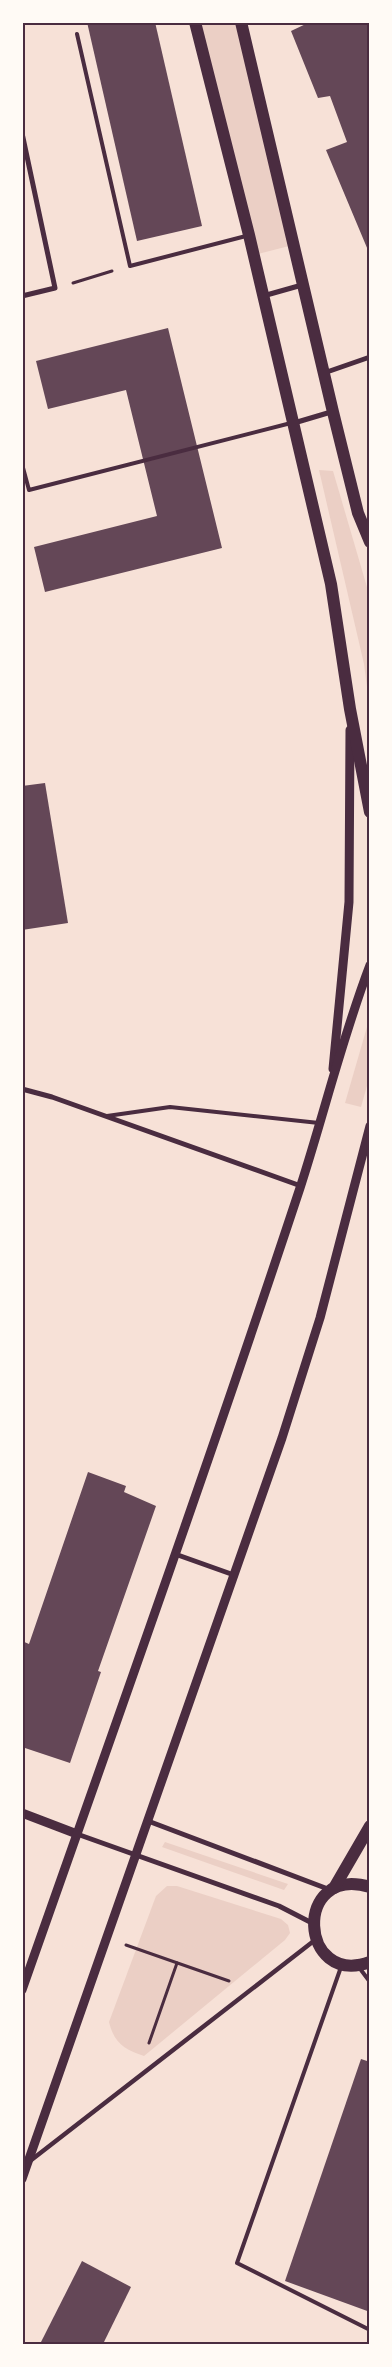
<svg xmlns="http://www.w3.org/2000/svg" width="392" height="2367" font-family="Montserrat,sans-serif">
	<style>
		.green { fill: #ebcfc5 }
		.building { fill: #644757 }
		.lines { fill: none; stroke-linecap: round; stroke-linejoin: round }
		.path { stroke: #4a2c40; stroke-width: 3 }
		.service { stroke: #4a2c40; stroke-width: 4 }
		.pedestrian { stroke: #4a2c40; stroke-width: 4.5 }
		.minor { stroke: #4a2c40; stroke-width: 5 }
		.tertiary { stroke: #4a2c40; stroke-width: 9 }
		.primary { stroke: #4a2c40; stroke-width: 12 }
		.neatline { fill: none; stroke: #4a2c40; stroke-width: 2 }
	</style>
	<rect width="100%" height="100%" fill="#f7e1d7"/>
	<g class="green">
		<path d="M 195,23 L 241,23 L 293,245 L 254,255 Z"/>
		<path d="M 319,470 L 333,471 L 369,594 L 369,702 L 364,664 Z"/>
		<path d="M 369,1020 L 369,1079 L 361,1107 L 345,1103 Z"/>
		<path d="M 165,1842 L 288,1884 L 284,1890 L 162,1847 Z"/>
		<path d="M 167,1886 L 177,1886 L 281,1919 L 288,1925 L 290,1933 L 285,1940 L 144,2056 C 125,2050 114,2043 109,2022 L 156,1896 Z"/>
	</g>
	<g class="building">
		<path d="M 87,22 L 155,22 L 202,226 L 137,241 Z"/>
		<path d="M 310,22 L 370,22 L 370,255 L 326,150 L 347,142 L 330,96 L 318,98 L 291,31 Z"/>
		<path d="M 168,328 L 222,548 L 45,592 L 34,547 L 157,516 L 126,390 L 48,409 L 36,361 Z"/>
		<path d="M 45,783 L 68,923 L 22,930 L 22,786 Z"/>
		<path d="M 88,1472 L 126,1486 L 124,1492 L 156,1506 L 98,1671 L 101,1672 L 70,1763 L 22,1747 L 22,1641 L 29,1644 Z"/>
		<path d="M 361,2059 L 370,2062 L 370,2312 L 285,2281 Z"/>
		<path d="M 82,2261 L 131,2287 L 103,2344 L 40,2344 Z"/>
	</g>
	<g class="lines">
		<g class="path">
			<path d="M 73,283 L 112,271"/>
			<path d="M 126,1945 L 229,1981"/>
			<path d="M 149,2043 L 177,1963"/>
		</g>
		<g class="service">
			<path d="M 77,34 L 130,266 L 246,236"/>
			<path d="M 22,464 L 29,490 L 291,423"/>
			<path d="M 107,1116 L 170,1107 L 319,1123"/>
			<path d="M 358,1966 L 370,1982"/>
			<path d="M 341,1967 L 237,2263 L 370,2330"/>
		</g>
		<path class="pedestrian" d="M 30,2161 L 315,1940"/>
		<g class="minor">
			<path d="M 22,133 L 55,288 L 22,296"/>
			<path d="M 263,296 L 302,285"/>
			<path d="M 324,373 L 370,357"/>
			<path d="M 294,423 L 331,412"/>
			<path d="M 22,1089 L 52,1097 L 301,1186"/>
			<path d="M 175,1554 L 234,1575"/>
			<path d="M 148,1821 L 328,1889"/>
			<path d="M 77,1834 L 279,1906 L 312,1923"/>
		</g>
		<g class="tertiary">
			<path d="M 333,1069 L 349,902 L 350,730"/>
			<path d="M 22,1813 L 77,1834"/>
			<path d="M 22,1990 C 116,1723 211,1457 300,1188 C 324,1114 342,1038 370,965"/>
			<path d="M 22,2179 L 282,1438 L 320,1318 L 370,1126"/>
		</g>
		<g class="primary">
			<path d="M 195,22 L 249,235 L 331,584 L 350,709 L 370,812"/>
			<path d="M 241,22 L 333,412 L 358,513 L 370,542"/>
			<path d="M 370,1887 C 292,1864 299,1988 370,1962"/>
			<path d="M 334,1888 L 370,1826"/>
		</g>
	</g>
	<rect width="392" height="2367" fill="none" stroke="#fffaf5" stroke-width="48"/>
	<rect x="24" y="24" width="344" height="2319" class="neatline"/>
</svg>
